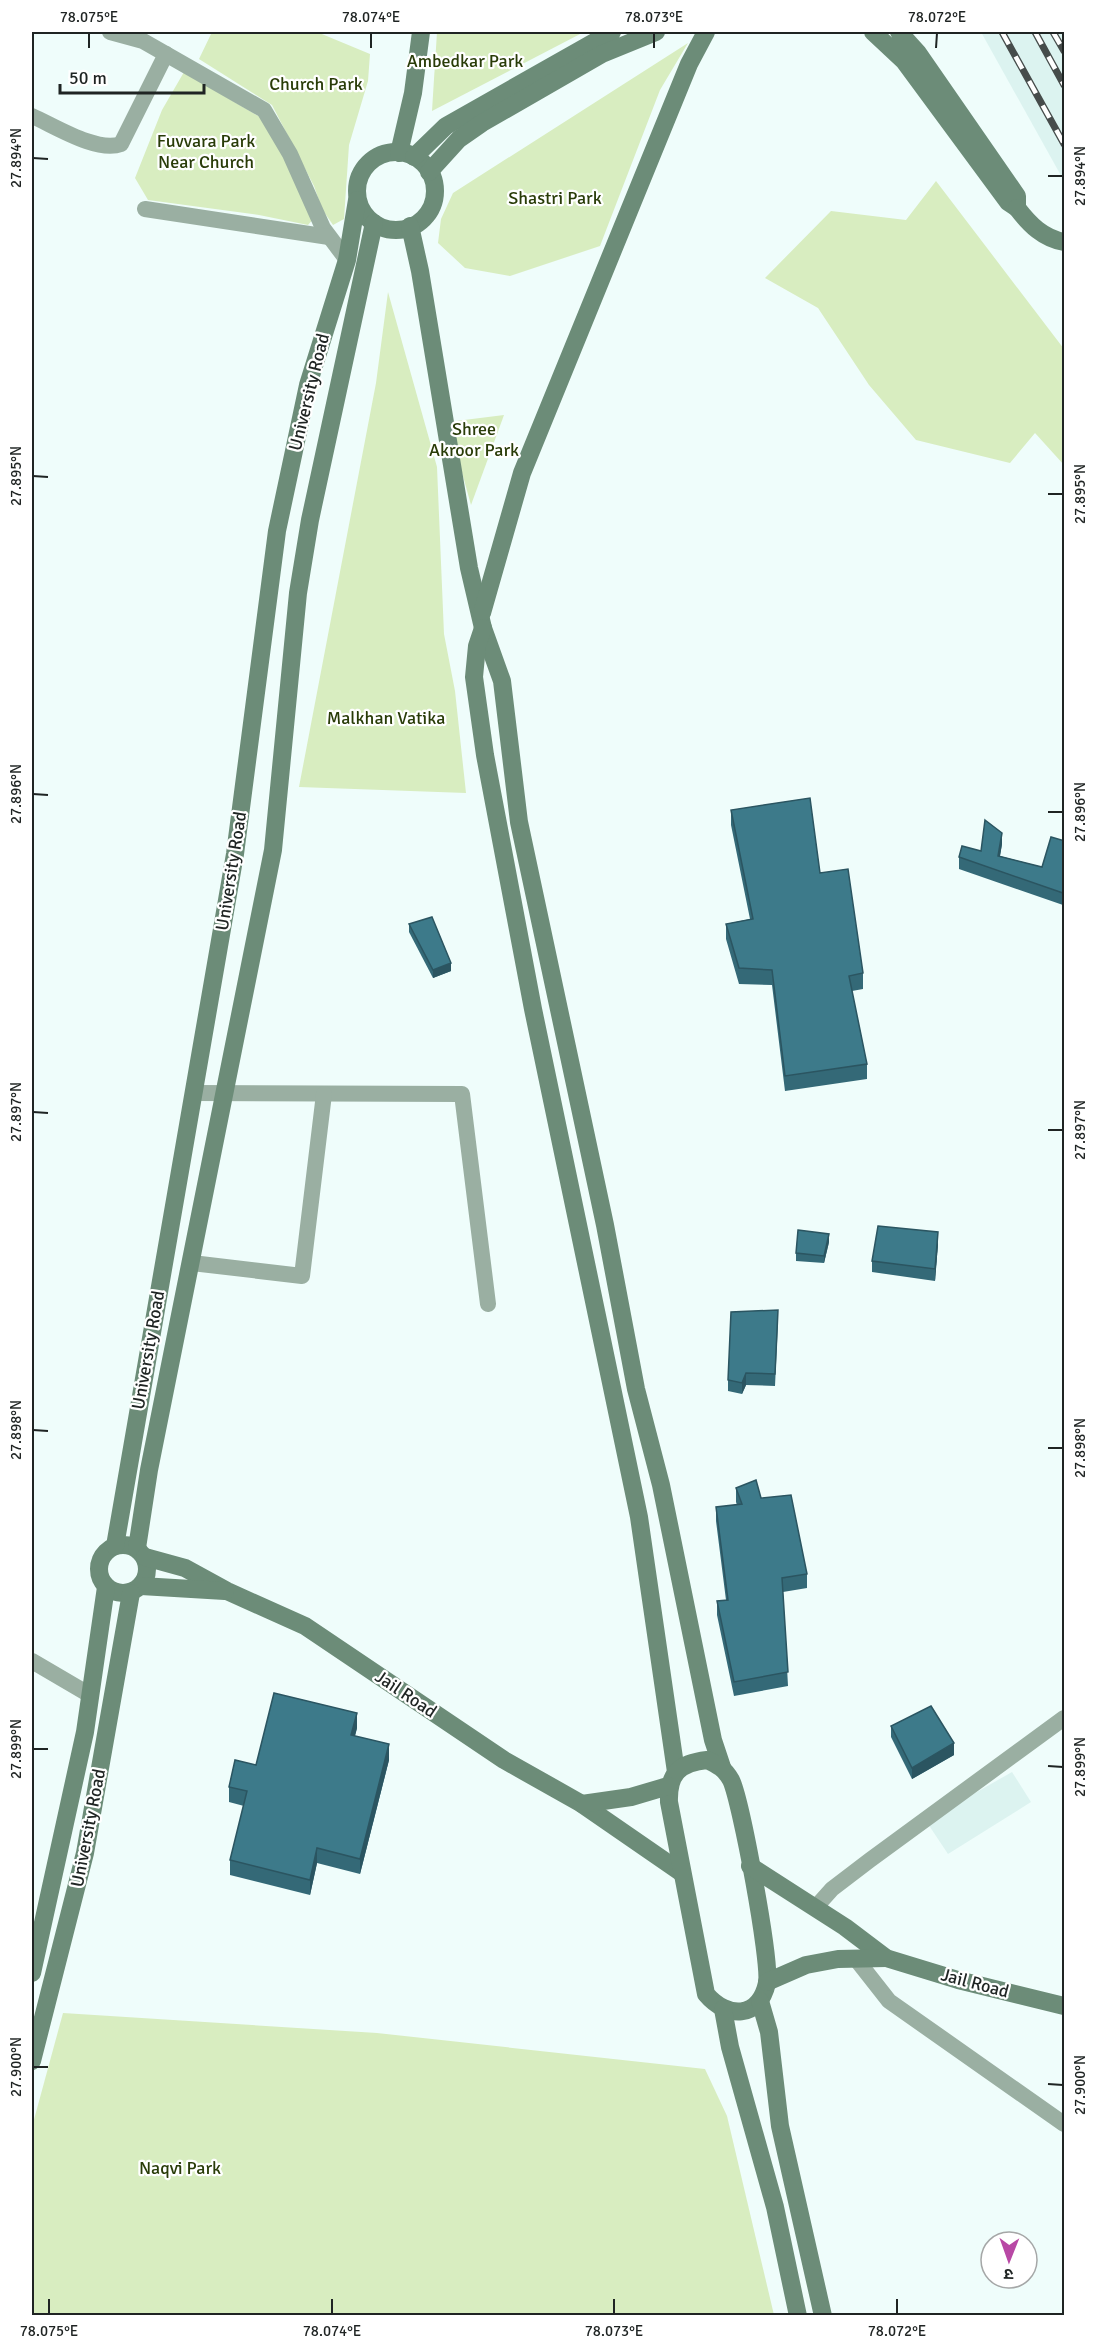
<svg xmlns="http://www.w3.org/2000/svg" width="1096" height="2347" font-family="Signika,'Noto Sans Devanagari',sans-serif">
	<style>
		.built { fill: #dcf3f0 }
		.green { fill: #d8edc0 }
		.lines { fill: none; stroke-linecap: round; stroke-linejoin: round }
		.street { stroke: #9aafa2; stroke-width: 16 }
		.secondary { stroke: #6c8c78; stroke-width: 18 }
		.rail-casing { stroke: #464c4b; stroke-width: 7 }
		.rail { stroke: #fff; stroke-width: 4.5; stroke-dasharray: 14; stroke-linecap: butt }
		.wall { fill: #346977 }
		.shaded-wall { fill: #2b5561 }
		.building { fill: #3d7a8a; stroke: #2b5561; stroke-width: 1.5 }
		.ticks { fill: none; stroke: #1f2423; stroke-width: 2 }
		.labels { text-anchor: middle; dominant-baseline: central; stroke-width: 4.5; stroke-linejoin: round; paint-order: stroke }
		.park-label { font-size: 18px; fill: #293c08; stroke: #fff }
		.street-label { font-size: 18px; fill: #1f2423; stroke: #fff }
		.neatline { fill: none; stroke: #1f2423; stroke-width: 2 }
		.ticks-label { font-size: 15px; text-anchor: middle; fill: #1f2423 }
	</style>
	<rect width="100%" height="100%" fill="#effdfb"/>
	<g class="built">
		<path d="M 981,32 L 1064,32 L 1064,181 Z"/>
		<path d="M 1012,1772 L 1031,1802 L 948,1854 L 926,1821 Z"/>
	</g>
	<g class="green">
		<path d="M 212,32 L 317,32 L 370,54 L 368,81 L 349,145 L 344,219 L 333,225 L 322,209 L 314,186 L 272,105 L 199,59 Z"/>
		<path d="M 437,32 L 584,32 L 432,111 Z"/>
		<path d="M 688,43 L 660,90 L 600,246 L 510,276 L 465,268 L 438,243 L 441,219 L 453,193 Z"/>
		<path d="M 184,72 L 260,117 L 284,158 L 314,218 L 308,225 L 259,215 L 148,200 L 135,178 L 162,110 Z"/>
		<path d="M 936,181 L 1064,349 L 1064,465 L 1035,433 L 1010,463 L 916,440 L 869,385 L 818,308 L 765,278 L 831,211 L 906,220 Z"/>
		<path d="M 388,292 L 437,467 L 444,634 L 455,691 L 466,793 L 299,787 L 376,383 Z"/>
		<path d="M 504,415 L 471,505 L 448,422 Z"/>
		<path d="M 63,2013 L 377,2033 L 705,2069 L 727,2116 L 774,2315 L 32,2315 L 32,2127 Z"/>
	</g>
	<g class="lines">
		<g class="street">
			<path d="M 110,32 L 143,41 L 264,110 L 290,154 L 323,228 L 347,260"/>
			<path d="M 32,116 C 55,126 97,153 121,144 L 166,54"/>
			<path d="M 145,209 L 329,237"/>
			<path d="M 195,1093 L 462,1094 L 488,1304"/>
			<path d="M 192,1263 L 302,1276 L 324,1094"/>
			<path d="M 32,1661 L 90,1695"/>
			<path d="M 815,1908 L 832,1889 L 870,1860 L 1064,1718"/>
			<path d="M 856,1959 L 889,2001 L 1064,2124"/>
		</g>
		<g class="secondary">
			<path d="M 873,32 L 904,61 L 1008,202 L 1017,208 L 1017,196 L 918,53 L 899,32"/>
			<circle cx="396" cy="191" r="39"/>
			<path d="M 399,153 L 413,93 L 421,32"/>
			<path d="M 414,157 L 446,126 L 612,32"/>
			<path d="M 429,172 L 459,139 L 482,123 L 602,54 L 656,32"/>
			<path d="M 1017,208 C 1030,225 1043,238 1064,242"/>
			<path d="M 410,226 L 420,271 L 469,568 L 483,628 L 502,681 L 519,822 L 605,1225 L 636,1389 L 661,1485 L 713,1740 L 722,1767"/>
			<path d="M 482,613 L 522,473 L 689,64 L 706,32"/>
			<path d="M 483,628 L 477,646 L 474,677 L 485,755 L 533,1009 L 639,1517 L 676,1772"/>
			<circle cx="123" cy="1569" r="24"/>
			<path d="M 115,1546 L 235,854 L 277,531 L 308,385 L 347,260 L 357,200"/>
			<path d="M 137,1548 L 149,1470 L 273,850 L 298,593 L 310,520 L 374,223"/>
			<path d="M 145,1557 L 185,1568 L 227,1591 L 305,1626 L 504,1760 L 582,1804 L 682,1873"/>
			<path d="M 141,1586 L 225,1591"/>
			<path d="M 707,1760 C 718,1765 725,1769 731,1780 C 741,1801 771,1962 767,1983 C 759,2019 727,2019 706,1994 L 669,1802 C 668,1773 680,1763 707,1760 Z"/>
			<path d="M 582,1804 L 631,1797 L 668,1786"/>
			<path d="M 750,1866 L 845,1927 L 886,1958 L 958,1980 L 1064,2006"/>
			<path d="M 32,1973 L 85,1732 L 106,1587"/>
			<path d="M 767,1982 L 806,1965 L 838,1959 L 886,1958"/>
			<path d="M 760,2001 L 769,2032 L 780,2126 L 823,2316"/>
			<path d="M 723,2009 L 730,2047 L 775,2207 L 798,2316"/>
			<path d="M 32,2061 L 85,1853 L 131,1593"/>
		</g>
		<defs>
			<g id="rail">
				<path d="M 1002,32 L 1064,144"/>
				<path d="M 1035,32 L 1064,85"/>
				<path d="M 1053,32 L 1064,51"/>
			</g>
		</defs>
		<use href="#rail" class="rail-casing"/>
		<use href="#rail" class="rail"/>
	</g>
	<g class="wall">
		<path d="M 731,810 L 820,873 L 863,973 L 863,989 L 852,991 L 867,1064 L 867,1079 L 785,1091 L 772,985 L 739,984 L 726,939 L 726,924 L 750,919 L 731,825 Z"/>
		<path d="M 1065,841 L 1065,899 L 1063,905 L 959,869 L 959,857 L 1002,844 L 1000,856 L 1042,867 Z"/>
		<path d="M 409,924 L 451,971 L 433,978 L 409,932 Z"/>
		<path d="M 829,1242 L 824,1263 L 796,1261 L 796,1253 Z"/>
		<path d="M 938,1244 L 935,1281 L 872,1272 L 872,1261 Z"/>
		<path d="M 778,1322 L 775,1386 L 746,1385 L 742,1394 L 728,1391 L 728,1380 Z"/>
		<path d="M 736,1488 L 761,1498 L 807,1574 L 807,1588 L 783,1592 L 788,1686 L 734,1696 L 717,1615 L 717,1601 L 726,1600 L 716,1521 L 716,1507 L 737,1505 L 736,1502 Z"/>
		<path d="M 891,1726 L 954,1755 L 912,1779 L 891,1737 Z"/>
		<path d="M 357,1728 L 355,1736 L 389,1760 L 360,1874 L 317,1863 L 310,1895 L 230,1875 L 230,1860 L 244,1806 L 229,1802 L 229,1787 L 256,1765 Z"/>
	</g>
	<g class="shaded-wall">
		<path d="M 1002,833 L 1002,844 L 998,867 L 998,856 Z"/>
		<path d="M 1065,888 L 1065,899 L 1063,905 L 1063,893 Z"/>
		<path d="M 451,963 L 451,971 L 433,978 L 433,970 Z"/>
		<path d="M 938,1232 L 938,1244 L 935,1281 L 935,1269 Z"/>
		<path d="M 829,1234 L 829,1242 L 824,1263 L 824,1256 Z"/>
		<path d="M 746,1373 L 746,1385 L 742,1394 L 742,1383 Z"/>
		<path d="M 357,1713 L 357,1728 L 351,1750 L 351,1735 Z"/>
		<path d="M 954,1743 L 954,1755 L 912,1779 L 912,1768 Z"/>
		<path d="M 389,1744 L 389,1760 L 360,1874 L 360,1859 Z"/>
		<path d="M 317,1848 L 317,1863 L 310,1895 L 310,1880 Z"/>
	</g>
	<g class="building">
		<path d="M 810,798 L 820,873 L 848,869 L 863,973 L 849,976 L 867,1064 L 785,1076 L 772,970 L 739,968 L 726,924 L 753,919 L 731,810 Z"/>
		<path d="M 985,820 L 1002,833 L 998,856 L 1042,867 L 1051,837 L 1065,841 L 1065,888 L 1063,893 L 959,857 L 962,846 L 981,851 Z"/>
		<path d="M 432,917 L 451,963 L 433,970 L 409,924 Z"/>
		<path d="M 878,1226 L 938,1232 L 935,1269 L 872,1261 Z"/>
		<path d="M 798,1230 L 829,1234 L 824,1256 L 796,1253 Z"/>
		<path d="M 778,1310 L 775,1374 L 746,1373 L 742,1383 L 728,1380 L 731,1312 Z"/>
		<path d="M 756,1480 L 761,1498 L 791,1495 L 807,1574 L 782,1578 L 788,1672 L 734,1682 L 717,1601 L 728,1600 L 716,1507 L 742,1504 L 736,1488 Z"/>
		<path d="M 274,1693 L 357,1713 L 351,1735 L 389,1744 L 360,1859 L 317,1848 L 310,1880 L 230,1860 L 247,1791 L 229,1787 L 235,1760 L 256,1765 Z"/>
		<path d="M 931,1706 L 954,1743 L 912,1768 L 891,1726 Z"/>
	</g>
	<path class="ticks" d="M 89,48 L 89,33M 371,48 L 371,33M 654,48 L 654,33M 936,48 L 937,33M 33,158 L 48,159M 1048,176 L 1063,176M 33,476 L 48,477M 1048,494 L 1063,494M 33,794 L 48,795M 1048,812 L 1063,812M 33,1112 L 48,1113M 1048,1130 L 1063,1130M 33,1430 L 48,1431M 1048,1448 L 1063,1448M 33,1749 L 48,1749M 1048,1766 L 1063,1767M 33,2067 L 48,2067M 1048,2084 L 1063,2085M 49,2314 L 49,2299M 332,2314 L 332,2299M 614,2314 L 614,2299M 897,2314 L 897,2299"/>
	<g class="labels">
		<g class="park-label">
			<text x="465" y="61">Ambedkar Park</text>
			<text x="316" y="84">Church Park</text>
			<text x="206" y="141">Fuvvara Park<tspan x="206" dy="21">Near Church</tspan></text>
			<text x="555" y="198">Shastri Park</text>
			<text x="474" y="429">Shree<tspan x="474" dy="21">Akroor Park</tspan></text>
			<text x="386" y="718">Malkhan Vatika</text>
			<text x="180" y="2168">Naqvi Park</text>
		</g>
		<g class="street-label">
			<text transform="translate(309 392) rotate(-76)">University Road</text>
			<text transform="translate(231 871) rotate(-81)">University Road</text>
			<text transform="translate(148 1350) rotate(-80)">University Road</text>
			<text transform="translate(406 1694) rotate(34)">Jail Road</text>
			<text transform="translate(88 1828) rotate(-79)">University Road</text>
			<text transform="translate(975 1983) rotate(15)">Jail Road</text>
		</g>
	</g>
	<rect width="1096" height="2347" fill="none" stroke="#ffffff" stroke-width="66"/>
	<g transform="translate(1009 2260) rotate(181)"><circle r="28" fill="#ffffff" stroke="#a5a7a7" stroke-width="1.5"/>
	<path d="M0-4.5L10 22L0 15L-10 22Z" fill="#b848a5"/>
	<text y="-9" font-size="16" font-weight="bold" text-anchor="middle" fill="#1f2423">उ</text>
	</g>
	<path d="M60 84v9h144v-9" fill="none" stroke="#1f2423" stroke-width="3"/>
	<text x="69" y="84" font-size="18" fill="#1f2423" stroke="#ffffff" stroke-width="4.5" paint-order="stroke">50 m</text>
	<rect x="33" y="33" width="1030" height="2281" class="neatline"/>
	<g class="ticks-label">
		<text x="89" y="22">78.075°E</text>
		<text x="371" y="22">78.074°E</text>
		<text x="654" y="22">78.073°E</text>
		<text x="937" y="22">78.072°E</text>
		<text transform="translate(16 158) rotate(-90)" y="5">27.894°N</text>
		<text transform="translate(1080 176) rotate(-90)" y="5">27.894°N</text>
		<text transform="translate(16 476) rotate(-90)" y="5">27.895°N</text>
		<text transform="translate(1080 494) rotate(-90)" y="5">27.895°N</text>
		<text transform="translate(16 794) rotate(-90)" y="5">27.896°N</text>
		<text transform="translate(1080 812) rotate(-90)" y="5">27.896°N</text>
		<text transform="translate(16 1112) rotate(-90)" y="5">27.897°N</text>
		<text transform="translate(1080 1130) rotate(-90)" y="5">27.897°N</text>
		<text transform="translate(16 1430) rotate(-90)" y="5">27.898°N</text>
		<text transform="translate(1080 1448) rotate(-90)" y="5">27.898°N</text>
		<text transform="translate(16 1749) rotate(-90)" y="5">27.899°N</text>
		<text transform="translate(1080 1767) rotate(-90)" y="5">27.899°N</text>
		<text transform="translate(16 2067) rotate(-90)" y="5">27.900°N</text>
		<text transform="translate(1080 2085) rotate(-90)" y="5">27.900°N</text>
		<text x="49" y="2336">78.075°E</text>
		<text x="332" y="2336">78.074°E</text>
		<text x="614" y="2336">78.073°E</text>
		<text x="897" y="2336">78.072°E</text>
	</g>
</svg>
